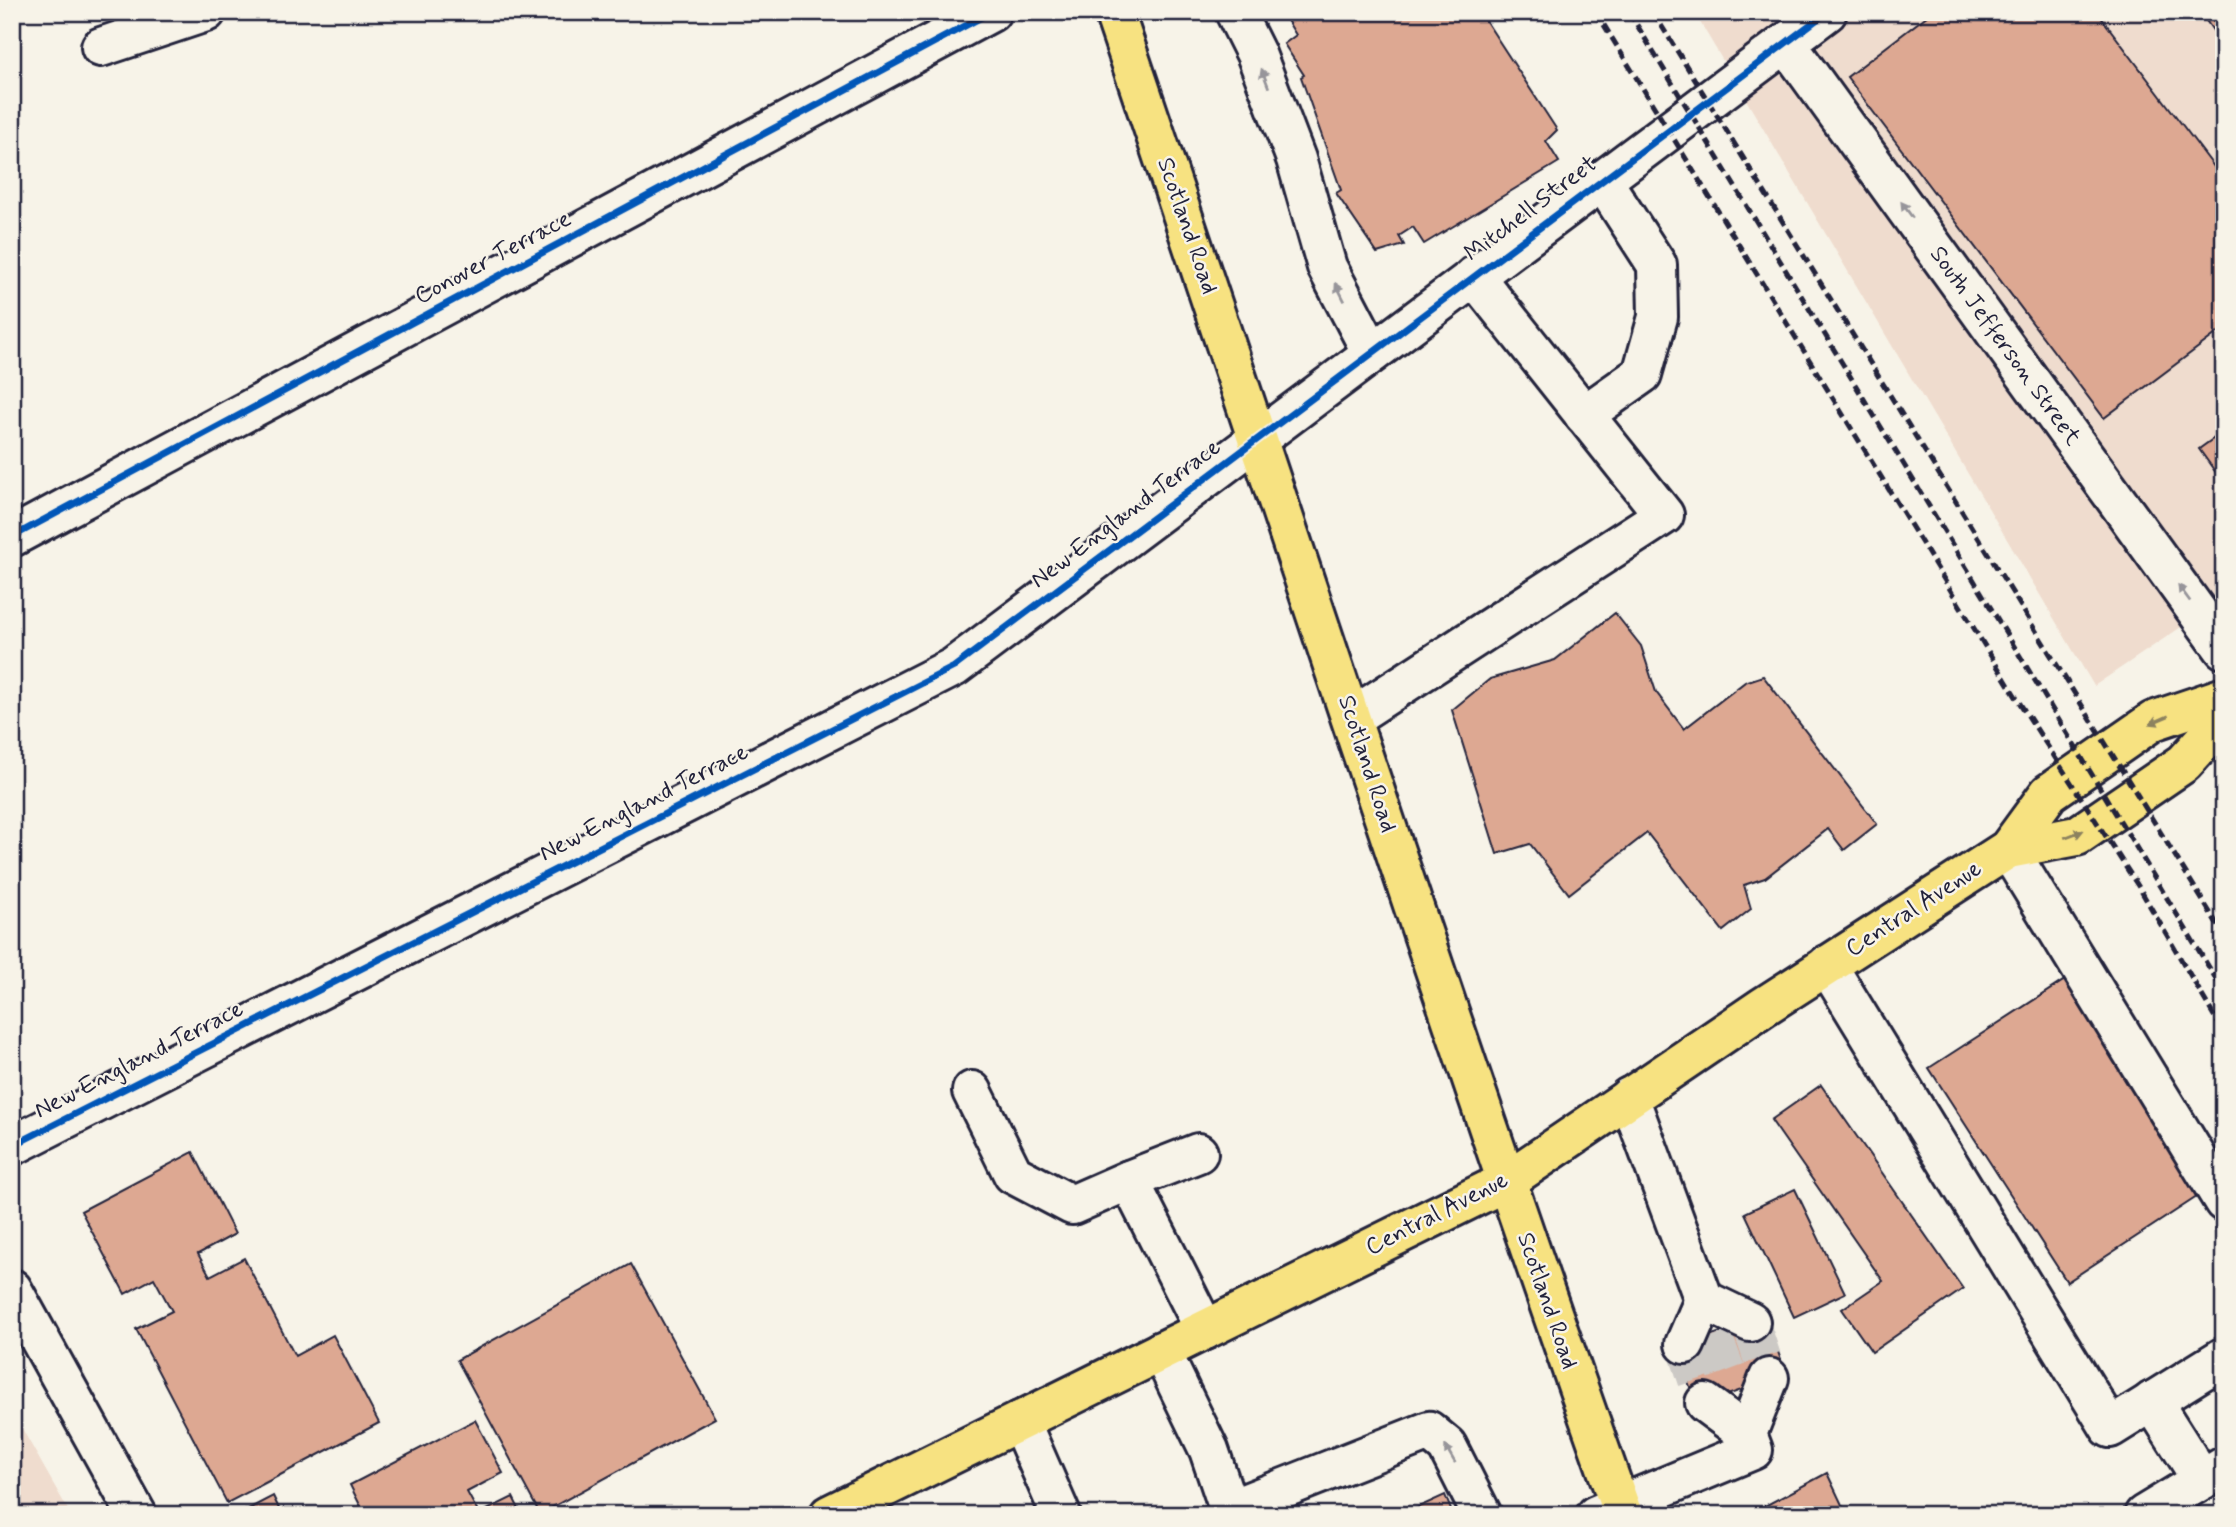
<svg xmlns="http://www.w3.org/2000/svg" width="2236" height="1527" font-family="Mynerve,sans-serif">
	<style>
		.built { fill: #efdcce }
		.building { fill: #dda892; stroke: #22223b; stroke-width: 2 }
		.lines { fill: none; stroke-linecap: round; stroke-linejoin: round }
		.minor-tunnel { stroke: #ccc9c5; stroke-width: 38; stroke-dasharray: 38 19; stroke-linecap: butt }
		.minor-casing { stroke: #22223b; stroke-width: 44 }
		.major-casing { stroke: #22223b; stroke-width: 44 }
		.minor { stroke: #f7f3e8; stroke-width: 38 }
		.major { stroke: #f7e281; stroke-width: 38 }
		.rail { stroke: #22223b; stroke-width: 5; stroke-dasharray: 10 5; stroke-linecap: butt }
		.cycleway-casing { stroke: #f7f3e8; stroke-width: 11 }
		.cycleway { stroke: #0057b8; stroke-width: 7 }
		.oneway { fill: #97959a }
		.oneway2 { fill: #8c825e }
		.labels { text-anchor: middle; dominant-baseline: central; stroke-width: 5; stroke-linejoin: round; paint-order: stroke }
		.street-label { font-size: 24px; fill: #22223b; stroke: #f7f3e8 }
	</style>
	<rect width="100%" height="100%" fill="#f7f3e8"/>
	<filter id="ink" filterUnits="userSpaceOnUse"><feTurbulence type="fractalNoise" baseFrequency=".0143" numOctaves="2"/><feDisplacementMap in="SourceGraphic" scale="14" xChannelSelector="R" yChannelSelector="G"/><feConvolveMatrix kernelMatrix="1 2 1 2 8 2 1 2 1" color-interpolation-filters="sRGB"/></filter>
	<g filter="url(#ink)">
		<g class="built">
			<path d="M 1694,12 L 2224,12 L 2224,598 L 2094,686 Z"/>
			<path d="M 12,1411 L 71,1515 L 12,1515 Z"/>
		</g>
		<g class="building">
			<path d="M 1282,12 L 1480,12 L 1557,130 L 1546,141 L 1559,162 L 1424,244 L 1413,227 L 1399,236 L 1404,245 L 1377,253 L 1336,193 L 1341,190 L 1301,77 L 1304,75 L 1284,44 L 1296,35 Z"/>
			<path d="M 1932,12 L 2097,12 L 2224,180 L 2224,295 L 2219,299 L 2224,305 L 2224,328 L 2104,418 L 1847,77 Z"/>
			<path d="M 2200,12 L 2224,12 L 2224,46 Z"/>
			<path d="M 2224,431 L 2224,484 L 2199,449 Z"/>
			<path d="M 1615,613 L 1641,646 L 1656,692 L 1684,729 L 1745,682 L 1763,676 L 1877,824 L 1844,850 L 1828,829 L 1765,878 L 1744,885 L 1751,909 L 1723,931 L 1647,833 L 1569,894 L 1530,844 L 1497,854 L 1452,710 L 1490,679 L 1555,660 Z"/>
			<path d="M 2071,976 L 2209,1189 L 2067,1282 L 1929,1068 Z"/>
			<path d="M 1821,1085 L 1963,1289 L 1872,1352 L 1842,1309 L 1883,1281 L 1771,1120 Z"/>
			<path d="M 193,1152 L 235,1234 L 198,1254 L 210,1276 L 244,1258 L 295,1356 L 333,1335 L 379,1423 L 227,1503 L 136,1329 L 172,1311 L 154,1278 L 125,1294 L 81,1211 Z"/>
			<path d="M 1795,1189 L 1845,1293 L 1794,1317 L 1745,1213 Z"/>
			<path d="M 631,1264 L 715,1418 L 540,1514 L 457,1360 Z"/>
			<path d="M 1765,1316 L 1786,1374 L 1697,1406 L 1676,1348 Z"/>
			<path d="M 475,1420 L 503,1473 L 467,1492 L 479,1514 L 513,1497 L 522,1515 L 365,1515 L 350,1485 Z"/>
			<path d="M 1827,1473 L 1844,1509 L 1833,1515 L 1748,1515 Z"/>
			<path d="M 1445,1495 L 1453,1515 L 1401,1515 Z"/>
			<path d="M 273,1496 L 282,1515 L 237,1515 Z"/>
		</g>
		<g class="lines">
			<g class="minor-tunnel">
				<path d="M 1750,1322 L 1769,1378"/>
				<path d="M 1713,1336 L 1733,1389"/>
				<path d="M 1685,1344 L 1705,1403"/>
			</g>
			<defs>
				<g id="minor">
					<path d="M 1235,12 L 1256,54 L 1296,159 L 1327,267 L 1372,353"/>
					<path d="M 1786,43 L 2224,649"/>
					<path d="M 101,47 L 206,12"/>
					<path d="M 1584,415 L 1642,374 L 1658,317 L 1657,265 L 1602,180"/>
					<path d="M 12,537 L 991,12"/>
					<path d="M 1351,718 L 1664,515 L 1474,276"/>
					<path d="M 2008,849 L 2224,1202"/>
					<path d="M 1827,965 L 2110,1428 L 2224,1357"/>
					<path d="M 972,1091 L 1013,1174 L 1072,1205 L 1129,1180"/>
					<path d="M 1629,1097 L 1704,1300 L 1750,1322"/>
					<path d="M 12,1146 L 954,667 L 1827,12"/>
					<path d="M 1198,1153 L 1129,1180 L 1205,1330"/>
					<path d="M 12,1289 L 137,1515"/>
					<path d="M 1685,1344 L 1704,1300"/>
					<path d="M 1161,1351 L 1209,1450 L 1231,1515"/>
					<path d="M 2152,1401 L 2202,1480"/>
					<path d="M 1705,1403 L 1747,1434"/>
					<path d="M 1020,1421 L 1061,1515"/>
					<path d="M 1231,1509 L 1429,1431 L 1447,1446 L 1482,1515"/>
					<path d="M 1596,1515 L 1753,1450 L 1747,1434 L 1769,1378"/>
					<path d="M 2144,1515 L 2223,1467"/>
				</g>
				<g id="major">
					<path d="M 1114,12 C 1284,513 1446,1016 1623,1515"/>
					<path d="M 2008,849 L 2077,836 L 2184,763 L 2224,719"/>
					<path d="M 829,1515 L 1505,1182 L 1763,1007 L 2008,849 L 2049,793 L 2153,721 L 2224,697"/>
				</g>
			</defs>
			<use href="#minor" class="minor-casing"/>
			<use href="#major" class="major-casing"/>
			<use href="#minor" class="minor"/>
			<use href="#major" class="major"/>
			<g class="rail">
				<path d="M 1596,12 L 2021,705 L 2140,889 L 2224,1033"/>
				<path d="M 1629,12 L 2224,992"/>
				<path d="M 1653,12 L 2224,935"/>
			</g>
			<defs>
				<g id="cycleway">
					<path d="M 12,537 L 991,12"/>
					<path d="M 12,1146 L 954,667 L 1827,12"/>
				</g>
			</defs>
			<use href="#cycleway" class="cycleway-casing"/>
			<use href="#cycleway" class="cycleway"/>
		</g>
		<defs><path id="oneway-solid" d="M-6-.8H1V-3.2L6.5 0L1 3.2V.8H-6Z" transform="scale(1.75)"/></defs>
		<g class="oneway">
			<use href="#oneway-solid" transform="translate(1265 78) rotate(-111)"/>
			<use href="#oneway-solid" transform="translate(1907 210) rotate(-126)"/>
			<use href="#oneway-solid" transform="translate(1340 292) rotate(-117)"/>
			<use href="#oneway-solid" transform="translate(2184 593) rotate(-126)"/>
			<use href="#oneway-solid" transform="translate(1450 1454) rotate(-120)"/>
		</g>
		<g class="oneway2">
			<use href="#oneway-solid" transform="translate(2159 720) rotate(157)"/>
			<use href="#oneway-solid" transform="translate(2074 834) rotate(-21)"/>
		</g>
	</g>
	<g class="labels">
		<g class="street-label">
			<text transform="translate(1531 209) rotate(-37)">Mitchell Street</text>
			<text transform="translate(1187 226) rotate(71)">Scotland Road</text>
			<text transform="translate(493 258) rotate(-28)">Conover Terrace</text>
			<text transform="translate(2005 346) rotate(54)">South Jefferson Street</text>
			<text transform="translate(1126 514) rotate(-37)">New England Terrace</text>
			<text transform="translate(1367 764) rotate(72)">Scotland Road</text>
			<text transform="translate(644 803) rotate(-27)">New England Terrace</text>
			<text transform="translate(1914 909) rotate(-33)">Central Avenue</text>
			<text transform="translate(139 1060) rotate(-27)">New England Terrace</text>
			<text transform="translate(1437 1214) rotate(-27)">Central Avenue</text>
			<text transform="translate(1547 1301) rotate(71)">Scotland Road</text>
		</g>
	</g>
	<rect width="2236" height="1527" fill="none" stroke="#f7f3e8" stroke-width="42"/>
	<rect x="21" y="21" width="2194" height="1485" fill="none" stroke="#22223b" stroke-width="2.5" filter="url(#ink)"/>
</svg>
